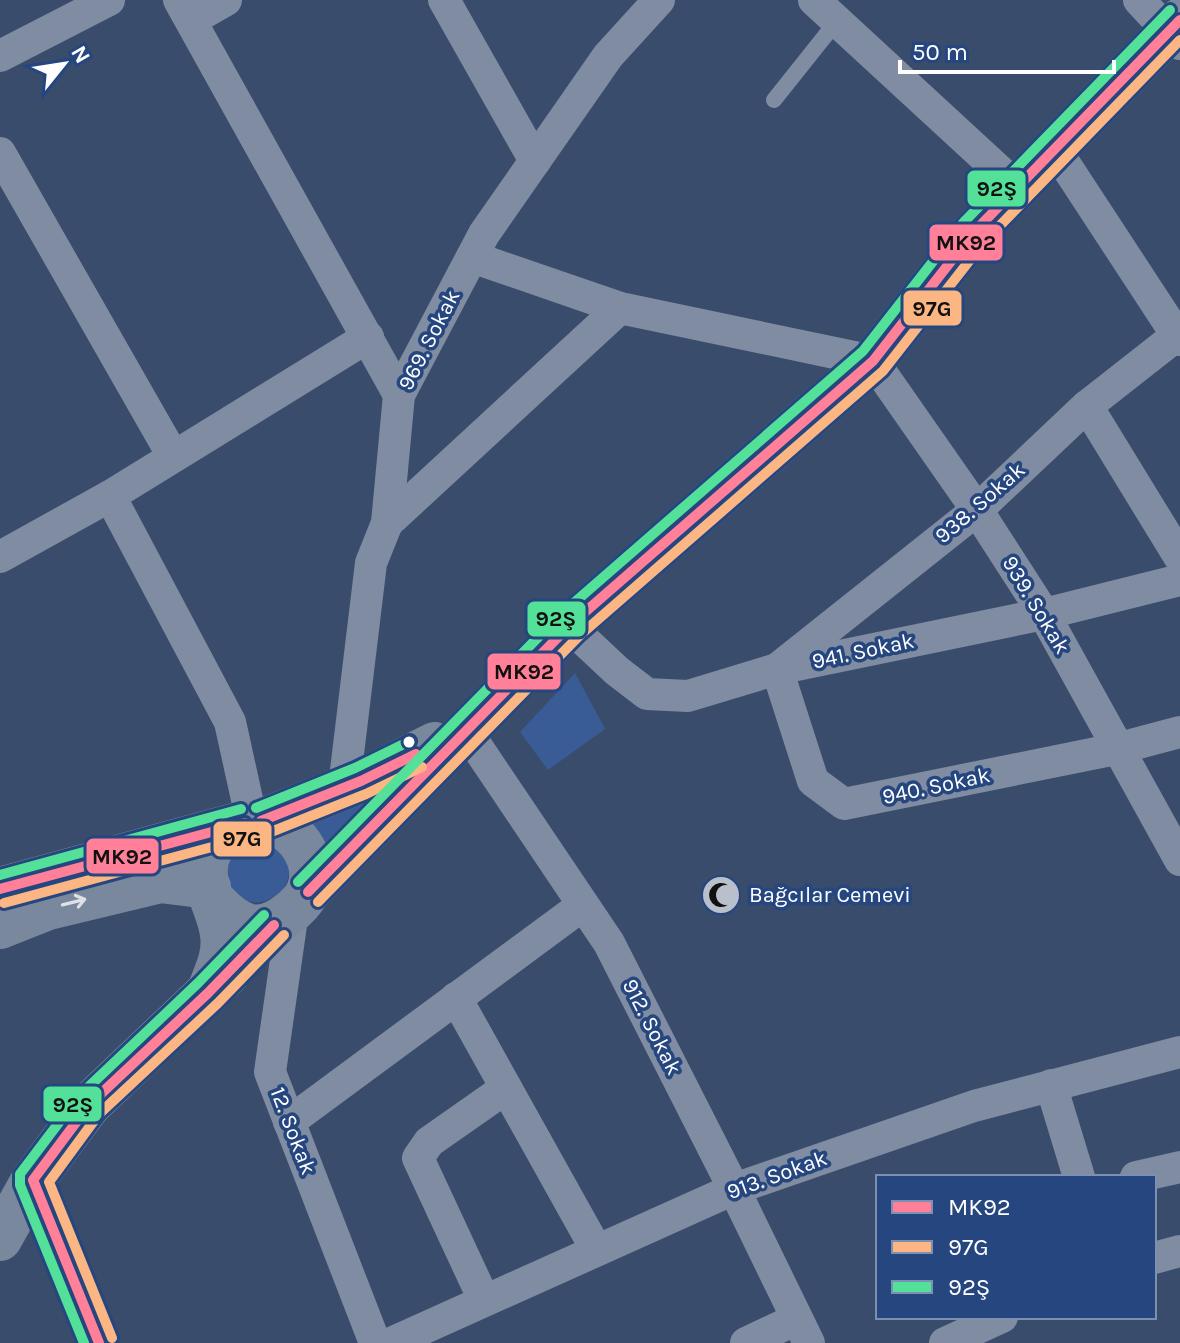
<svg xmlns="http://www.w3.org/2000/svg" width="1180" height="1343" font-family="Karla,sans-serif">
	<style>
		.green { fill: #395c96 }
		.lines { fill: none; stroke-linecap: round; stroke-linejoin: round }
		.lane { stroke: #7f8ca1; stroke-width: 16 }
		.street { stroke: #7f8ca1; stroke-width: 32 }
		.secondary { stroke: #7a889d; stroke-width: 44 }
		.bus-1-casing { stroke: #25467f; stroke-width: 16 }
		.bus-2-casing { stroke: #25467f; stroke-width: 16 }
		.bus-3-casing { stroke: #25467f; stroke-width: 16 }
		.bus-1 { stroke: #ff8098; stroke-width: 10 }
		.bus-2 { stroke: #fbb684; stroke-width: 10 }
		.bus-3 { stroke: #53e098; stroke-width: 10 }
		.oneway { stroke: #dee1e6 }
		.bus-dot { fill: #fff; stroke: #25467f; stroke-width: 3 }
		.labels { text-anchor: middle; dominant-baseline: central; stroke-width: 7; stroke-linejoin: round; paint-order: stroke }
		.street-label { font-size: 22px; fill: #fff; stroke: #25467f }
		.poi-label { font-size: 22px; fill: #fff; stroke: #25467f; text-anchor: start }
		.line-badge { stroke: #25467f; stroke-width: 3 }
		.pale-badge-label { font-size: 22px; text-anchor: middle; font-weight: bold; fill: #111 }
	</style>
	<rect width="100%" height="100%" fill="#394c6b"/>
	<g class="green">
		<path d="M 575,673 L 605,729 L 548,770 L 520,732 Z"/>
		<path d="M 385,786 L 323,850 L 302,816 Z"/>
		<path d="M 270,843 C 274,847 280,852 284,857 C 304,888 257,919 234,892 C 231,889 228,886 227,882 C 225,876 226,868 226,862 L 239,845 Z"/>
	</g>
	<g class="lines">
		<path class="lane" d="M 774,100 L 837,21"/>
		<g class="street">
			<path d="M 179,0 L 399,395"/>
			<path d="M 444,0 L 535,161"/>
			<path d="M 814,0 L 1017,187"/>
			<path d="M 1139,0 L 1180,44"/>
			<path d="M 191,20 L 226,0"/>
			<path d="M 0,56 L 109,0"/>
			<path d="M 1055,149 L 1180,340"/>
			<path d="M 0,153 L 173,456"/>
			<path d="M 472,257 L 620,308 L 873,361 L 977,510 L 1044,614 L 1180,860"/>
			<path d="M 1180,333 L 1087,406 L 977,510 L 777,669 L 813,781 L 844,804 L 1116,749 L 1180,732"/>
			<path d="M 1087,406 L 1180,558"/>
			<path d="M 110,496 L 230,722 L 252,822"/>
			<path d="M 387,523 L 620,308"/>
			<path d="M 0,557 L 110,496 L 368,337"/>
			<path d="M 569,626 L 617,671 L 647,694 L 688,696 L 777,669 L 1044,614 L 1180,580"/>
			<path d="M 465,729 L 609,943 L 734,1189 L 809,1343"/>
			<path d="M 344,787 L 371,563 L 387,523 L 399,395 L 484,234 L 608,56 L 659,0"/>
			<path d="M 293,911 L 270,1072 L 375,1343"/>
			<path d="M 456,998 L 596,1249"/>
			<path d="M 1051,1085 L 1079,1177"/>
			<path d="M 289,1122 L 583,905"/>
			<path d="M 1136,1177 L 1180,1167"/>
			<path d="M 33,1180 L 99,1343"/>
			<path d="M 1154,1258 L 1180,1251"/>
			<path d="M 484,1300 L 418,1158 L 429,1142 L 506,1088"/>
			<path d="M 391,1343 L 734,1189 L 974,1106 L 1180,1052"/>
			<path d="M 746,1343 L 797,1319"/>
			<path d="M 945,1343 L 1002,1317"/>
		</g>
		<g class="secondary">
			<path d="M 261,821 L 361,781 L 435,744"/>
			<path d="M 0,889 L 238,824"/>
			<path d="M 308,892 L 569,626 L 873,361 L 973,233 L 1180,20"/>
			<path d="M 0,927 L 48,908 L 160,881 L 209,887"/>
			<path d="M 208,993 C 215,974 225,956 222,935 C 220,914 207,895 206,876 C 202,839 240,817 272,824 C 299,830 319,864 308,891 C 305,899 295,909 288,914 C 259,936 238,927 215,902"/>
			<path d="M 0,1239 L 33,1180 L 89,1105 L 228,973"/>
		</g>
		<defs>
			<g id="bus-1">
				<path d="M 261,821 L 361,781 L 416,754"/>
				<path d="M 0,889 L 245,823"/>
				<path d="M 308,892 L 569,626 L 873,361 L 973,233 L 1180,20"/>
				<path d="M 99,1343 L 33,1180 L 89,1105 L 208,993 L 274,925"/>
			</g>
			<g id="bus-2">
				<path d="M 266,834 L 366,794 L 422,767"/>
				<path d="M 318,902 L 579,636 L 883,371 L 984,242 L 1180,40"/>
				<path d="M 4,903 L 249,837"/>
				<path d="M 112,1338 L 49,1182 L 99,1114 L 218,1003 L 284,935"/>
			</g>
			<g id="bus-3">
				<path d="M 256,808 L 355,768 L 410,741"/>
				<path d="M 0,875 L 241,809"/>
				<path d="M 298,882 L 560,615 L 863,351 L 963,223 L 1170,10"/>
				<path d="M 84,1343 L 20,1185 L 20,1174 L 79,1096 L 198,983 L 264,915"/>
			</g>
		</defs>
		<use href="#bus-1" class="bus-1-casing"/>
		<use href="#bus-2" class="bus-2-casing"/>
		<use href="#bus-3" class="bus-3-casing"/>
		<use href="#bus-1" class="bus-1"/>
		<use href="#bus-2" class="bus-2"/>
		<use href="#bus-3" class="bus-3"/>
	</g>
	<defs><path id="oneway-shaft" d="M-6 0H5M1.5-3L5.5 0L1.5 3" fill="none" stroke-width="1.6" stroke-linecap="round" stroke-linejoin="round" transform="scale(2)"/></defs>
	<use class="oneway" href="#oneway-shaft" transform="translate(74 902) rotate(-14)"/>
	<defs>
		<symbol id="mosque-disc" viewBox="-11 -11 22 22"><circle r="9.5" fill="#bac0cb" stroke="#25467f"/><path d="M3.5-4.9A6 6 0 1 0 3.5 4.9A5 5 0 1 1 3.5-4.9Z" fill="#111"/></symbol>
	</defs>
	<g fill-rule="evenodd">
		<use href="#mosque-disc" x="699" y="873" width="44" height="44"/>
	</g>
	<circle class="bus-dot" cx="409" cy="742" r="7"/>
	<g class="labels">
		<g class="street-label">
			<text transform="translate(429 340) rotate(-63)">969. Sokak</text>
			<text transform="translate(980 503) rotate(-41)">938. Sokak</text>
			<text transform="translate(1036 605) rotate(59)">939. Sokak</text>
			<text transform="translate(863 651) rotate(-12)">941. Sokak</text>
			<text transform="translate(936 786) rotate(-12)">940. Sokak</text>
			<text transform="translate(652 1027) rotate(63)">912. Sokak</text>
			<text transform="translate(293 1131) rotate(69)">12. Sokak</text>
			<text transform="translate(777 1175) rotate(-20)">913. Sokak</text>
		</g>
		<g class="poi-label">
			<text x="749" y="895">Bağcılar Cemevi</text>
		</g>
	</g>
	<g class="line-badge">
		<rect x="966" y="169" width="61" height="39" rx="8" fill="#53e098"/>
		<rect x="928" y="223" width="76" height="39" rx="8" fill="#ff8098"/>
		<rect x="902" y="289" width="61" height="38" rx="8" fill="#fbb684"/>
		<rect x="526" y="600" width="61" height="38" rx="8" fill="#53e098"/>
		<rect x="486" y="652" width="76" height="39" rx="8" fill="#ff8098"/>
		<rect x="212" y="820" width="61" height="38" rx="8" fill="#fbb684"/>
		<rect x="85" y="837" width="75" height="38" rx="8" fill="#ff8098"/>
		<rect x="42" y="1085" width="61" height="38" rx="8" fill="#53e098"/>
	</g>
	<g class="pale-badge-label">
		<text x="997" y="196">92Ş</text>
		<text x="966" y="250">MK92</text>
		<text x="932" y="316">97G</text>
		<text x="556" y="626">92Ş</text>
		<text x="524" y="679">MK92</text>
		<text x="242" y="846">97G</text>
		<text x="122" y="864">MK92</text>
		<text x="73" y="1112">92Ş</text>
	</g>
	<rect x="876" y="1175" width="280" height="144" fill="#25467f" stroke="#7c90b2" stroke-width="2"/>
	<rect x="892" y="1201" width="40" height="12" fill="#ff8098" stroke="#7c90b2" stroke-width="2"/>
	<text x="948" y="1215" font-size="24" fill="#ffffff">MK92</text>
	<rect x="892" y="1241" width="40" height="12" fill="#fbb684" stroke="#7c90b2" stroke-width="2"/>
	<text x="948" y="1255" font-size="24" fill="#ffffff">97G</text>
	<rect x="892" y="1281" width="40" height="12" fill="#53e098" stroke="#7c90b2" stroke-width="2"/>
	<text x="948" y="1295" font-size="24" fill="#ffffff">92Ş</text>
	<g transform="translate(64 64) rotate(60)" stroke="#25467f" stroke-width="6" paint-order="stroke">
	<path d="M0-6L14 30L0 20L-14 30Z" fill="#ffffff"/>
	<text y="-12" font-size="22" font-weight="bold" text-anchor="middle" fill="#ffffff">N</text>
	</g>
	<path d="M900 60v12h214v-12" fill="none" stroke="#ffffff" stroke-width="4"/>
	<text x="912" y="60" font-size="24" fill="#ffffff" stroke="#25467f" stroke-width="6" paint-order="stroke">50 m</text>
</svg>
